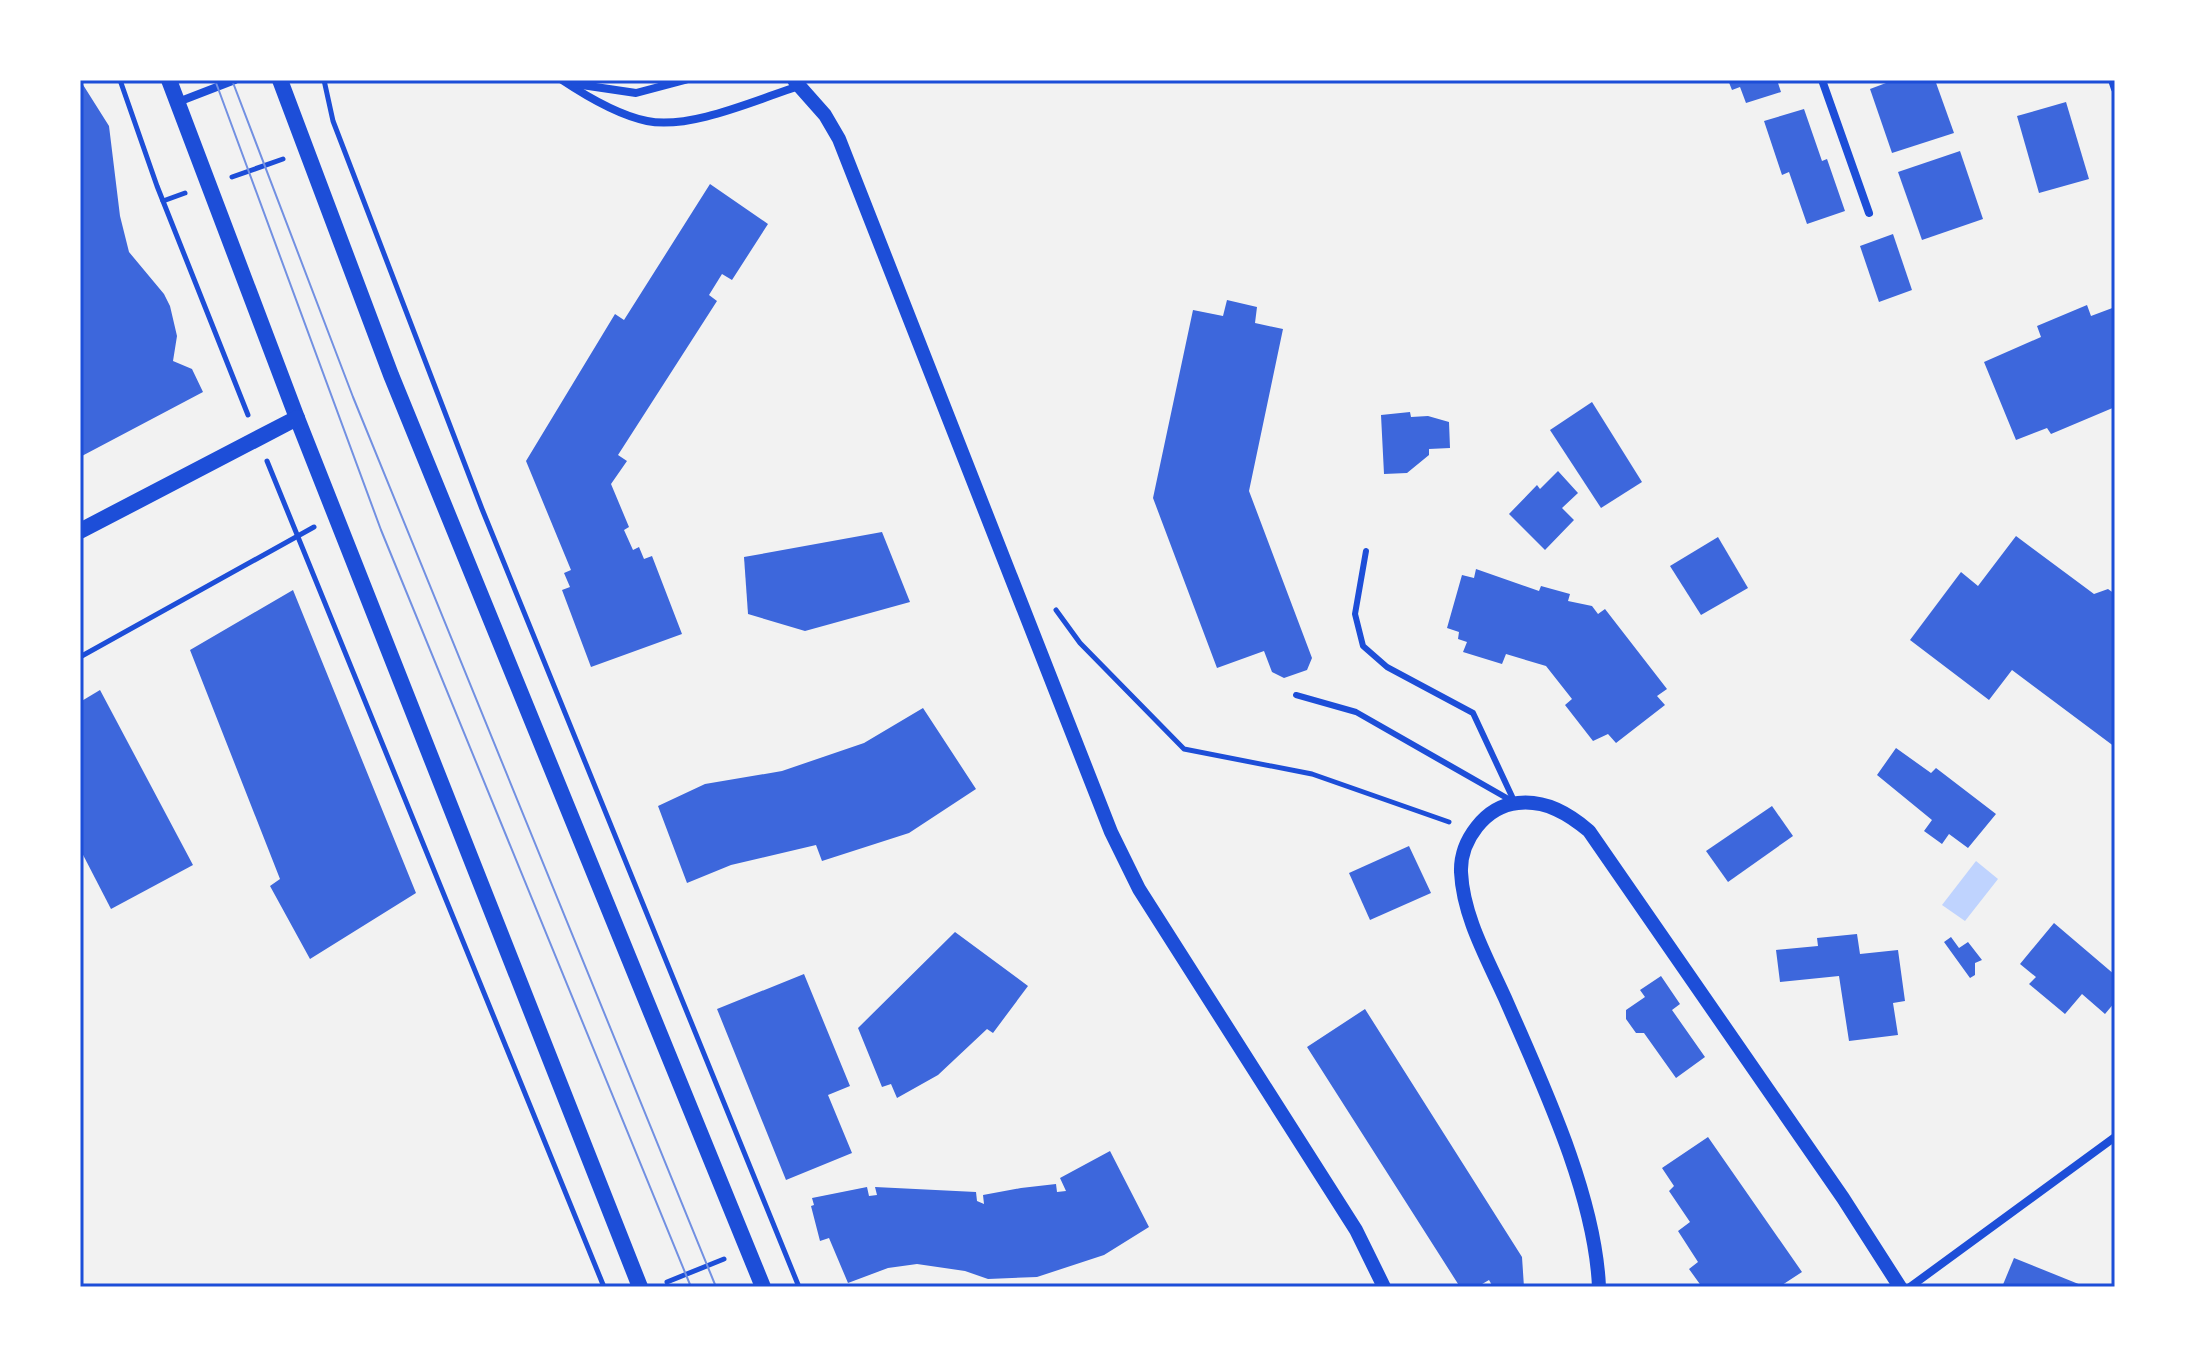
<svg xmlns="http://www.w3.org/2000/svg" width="2195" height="1367" font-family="'Public Sans',sans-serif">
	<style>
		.water { fill: #bfd3fe }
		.building { fill: #3d67dc }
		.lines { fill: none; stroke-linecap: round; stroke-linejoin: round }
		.path { stroke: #1d4ed8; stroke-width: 5 }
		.service { stroke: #1d4ed8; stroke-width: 6 }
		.minor { stroke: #1d4ed8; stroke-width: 8 }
		.tertiary { stroke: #1d4ed8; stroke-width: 14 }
		.secondary { stroke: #1d4ed8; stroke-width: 16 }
		.tram { stroke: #7290e2; stroke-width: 2 }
		.neatline { fill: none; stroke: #1d4ed8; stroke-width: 3 }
	</style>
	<rect width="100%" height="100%" fill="#f2f2f2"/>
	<path class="water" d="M 1976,861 L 1998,879 L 1965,921 L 1942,905 Z"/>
	<g class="building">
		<path d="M 80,80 L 109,126 L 120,216 L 129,252 L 164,294 L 170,306 L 177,336 L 173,361 L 192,369 L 203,392 L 80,457 Z"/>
		<path d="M 1728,80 L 1777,80 L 1781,92 L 1746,103 L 1740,87 L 1732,90 Z"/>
		<path d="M 1894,80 L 1935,80 L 1954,133 L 1892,153 L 1870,89 Z"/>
		<path d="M 2066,102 L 2089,179 L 2039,193 L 2017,116 Z"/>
		<path d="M 1804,109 L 1822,161 L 1827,159 L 1845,211 L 1807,224 L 1789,172 L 1782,175 L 1764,121 Z"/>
		<path d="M 1960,151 L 1983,219 L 1922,240 L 1898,172 Z"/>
		<path d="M 710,184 L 768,224 L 732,280 L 722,274 L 709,295 L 717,301 L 618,455 L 627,461 L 611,484 L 629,527 L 624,530 L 633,550 L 639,547 L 644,559 L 652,556 L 682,634 L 591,667 L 562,590 L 570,587 L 564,573 L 571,570 L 526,461 L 615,314 L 624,320 Z"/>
		<path d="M 1893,234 L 1912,290 L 1879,302 L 1860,246 Z"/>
		<path d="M 1227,300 L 1257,307 L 1255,323 L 1283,329 L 1249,491 L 1312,658 L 1307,670 L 1284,678 L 1272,672 L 1264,651 L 1217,668 L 1153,498 L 1193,310 L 1223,316 Z"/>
		<path d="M 2087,305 L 2091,316 L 2115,307 L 2115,407 L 2051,434 L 2047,428 L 2016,440 L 1984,362 L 2041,337 L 2037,326 Z"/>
		<path d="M 1592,402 L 1642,482 L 1601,508 L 1550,430 Z"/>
		<path d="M 1410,412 L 1411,417 L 1428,416 L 1449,422 L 1450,448 L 1429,449 L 1429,455 L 1407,473 L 1384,474 L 1381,415 Z"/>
		<path d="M 1558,471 L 1578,493 L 1562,508 L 1574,520 L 1545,550 L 1509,514 L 1537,485 L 1540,489 Z"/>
		<path d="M 882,532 L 910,602 L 805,631 L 748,614 L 744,557 Z"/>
		<path d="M 2016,536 L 2094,594 L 2108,589 L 2115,594 L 2115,747 L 2012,670 L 1989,700 L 1910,640 L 1961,572 L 1978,586 Z"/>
		<path d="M 1718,537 L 1748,588 L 1701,615 L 1670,566 Z"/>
		<path d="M 1476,569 L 1539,591 L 1541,586 L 1570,594 L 1568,601 L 1592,606 L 1598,614 L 1605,609 L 1667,689 L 1657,696 L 1665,705 L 1616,743 L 1608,734 L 1593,741 L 1565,705 L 1572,699 L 1546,666 L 1506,654 L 1502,664 L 1463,652 L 1467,642 L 1458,639 L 1459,632 L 1447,628 L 1462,575 L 1474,578 Z"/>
		<path d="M 293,590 L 416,893 L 310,959 L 270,886 L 280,879 L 190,650 Z"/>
		<path d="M 100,690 L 193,865 L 111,909 L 80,849 L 80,702 Z"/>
		<path d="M 923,708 L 976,789 L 909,833 L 822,861 L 816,845 L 731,865 L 687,883 L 658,806 L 705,784 L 782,771 L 864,743 Z"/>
		<path d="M 1896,748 L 1931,773 L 1936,768 L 1996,814 L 1968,848 L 1949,834 L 1942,844 L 1924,831 L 1932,820 L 1877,775 Z"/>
		<path d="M 1772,806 L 1793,836 L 1728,882 L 1706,851 Z"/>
		<path d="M 1409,846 L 1431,893 L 1370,920 L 1349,873 Z"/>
		<path d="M 2054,923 L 2115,975 L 2115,1002 L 2105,1014 L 2082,994 L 2065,1014 L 2029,984 L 2036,977 L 2020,964 Z"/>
		<path d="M 955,932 L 1028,986 L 993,1033 L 987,1029 L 938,1075 L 897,1098 L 891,1084 L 882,1087 L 858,1028 Z"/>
		<path d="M 1857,934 L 1860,954 L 1898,950 L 1905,1001 L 1893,1003 L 1898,1035 L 1849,1041 L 1839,976 L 1780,982 L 1776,950 L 1818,946 L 1817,938 Z"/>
		<path d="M 1951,937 L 1959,948 L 1968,942 L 1982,960 L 1975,963 L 1975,975 L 1970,978 L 1944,942 Z"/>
		<path d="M 804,974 L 850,1086 L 828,1095 L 852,1153 L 786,1180 L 717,1009 Z"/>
		<path d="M 1661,976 L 1680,1004 L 1672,1010 L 1705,1057 L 1676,1078 L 1644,1033 L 1636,1033 L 1626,1019 L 1626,1010 L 1645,997 L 1640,990 Z"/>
		<path d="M 1365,1009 L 1522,1257 L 1524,1287 L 1493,1287 L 1489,1280 L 1477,1287 L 1460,1287 L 1307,1047 Z"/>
		<path d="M 1708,1137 L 1802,1272 L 1779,1287 L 1702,1287 L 1689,1269 L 1698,1262 L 1678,1231 L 1690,1222 L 1669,1191 L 1674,1186 L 1662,1168 Z"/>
		<path d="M 1110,1151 L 1149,1227 L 1104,1255 L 1037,1277 L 988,1279 L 965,1271 L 917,1264 L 888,1268 L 848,1283 L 829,1238 L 820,1241 L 811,1206 L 814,1205 L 812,1198 L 867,1187 L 869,1196 L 877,1195 L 875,1187 L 976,1192 L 977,1201 L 984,1204 L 983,1195 L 1021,1188 L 1056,1184 L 1057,1192 L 1066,1191 L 1060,1178 Z"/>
		<path d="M 2014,1258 L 2086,1287 L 2002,1287 Z"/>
	</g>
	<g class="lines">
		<g class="path">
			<path d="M 120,80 L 157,186 L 248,415"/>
			<path d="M 324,80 L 333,121 L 482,509 L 799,1287"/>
			<path d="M 232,177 L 283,159"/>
			<path d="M 163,201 L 185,193"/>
			<path d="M 267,461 L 604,1287"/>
			<path d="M 1056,610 L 1080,643 L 1184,749 L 1312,774 L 1449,822"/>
			<path d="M 80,657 L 314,527"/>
			<path d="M 667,1282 L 724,1259"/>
		</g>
		<g class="service">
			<path d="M 1366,551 L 1355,614 L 1363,646 L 1387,667 L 1473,713 L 1515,803"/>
			<path d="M 1296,695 L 1356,712 L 1512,801"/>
		</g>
		<g class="minor">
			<path d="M 562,80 C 586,96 618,115 647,121 C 690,130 758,99 799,86"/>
			<path d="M 1822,80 L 1869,213"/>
			<path d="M 2112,80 L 2115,89"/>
			<path d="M 575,84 L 636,93 L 685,80"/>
			<path d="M 178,102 L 235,80"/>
			<path d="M 1910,1287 L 2115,1137"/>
		</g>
		<g class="tertiary">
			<path d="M 794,80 L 825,115 L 839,139 L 1111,832 L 1139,889 L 1356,1230 L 1384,1287"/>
			<path d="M 1599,1287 C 1595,1194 1542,1083 1505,998 C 1487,958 1463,916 1461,872 C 1460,841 1485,806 1518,803 C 1546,800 1569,814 1589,831 L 1843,1198 L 1900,1287"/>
		</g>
		<g class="secondary">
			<path d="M 169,80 L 297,418 L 640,1287"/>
			<path d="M 280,80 L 391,375 L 763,1287"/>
			<path d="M 80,531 L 297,418"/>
		</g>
		<g class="tram">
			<path d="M 215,80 L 381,530 L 691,1287"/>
			<path d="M 232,80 L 353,397 L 716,1287"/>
		</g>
	</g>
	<rect width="2195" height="1367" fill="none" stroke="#ffffff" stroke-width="164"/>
	<rect x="82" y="82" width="2031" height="1203" class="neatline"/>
</svg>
